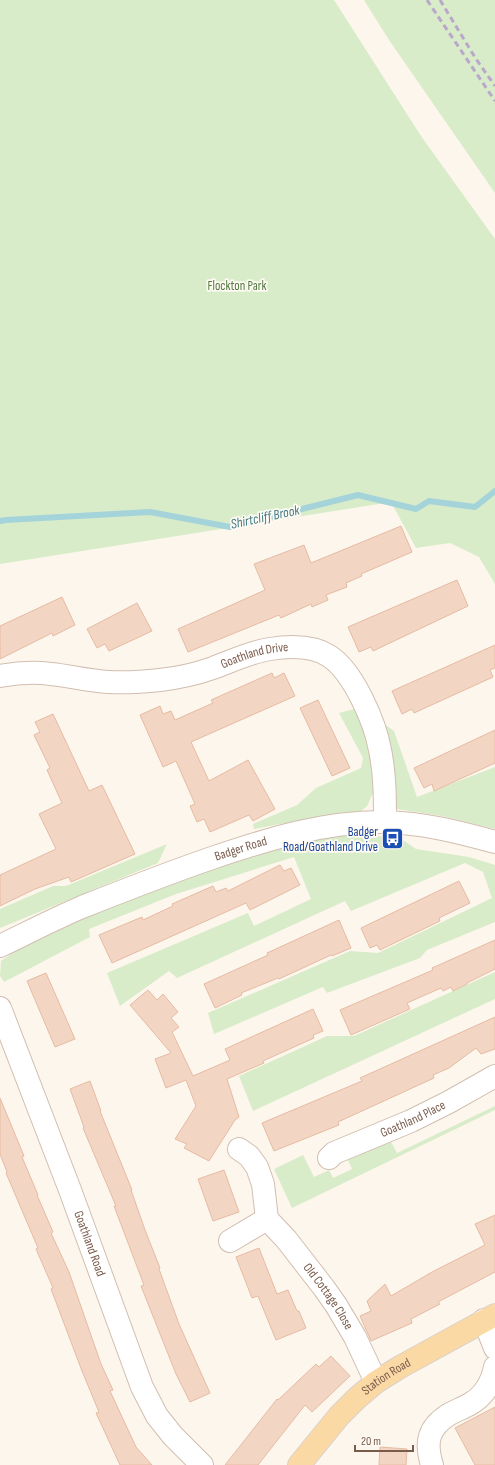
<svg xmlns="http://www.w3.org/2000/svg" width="495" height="1465" font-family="'Sofia Sans Condensed',sans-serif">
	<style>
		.green { fill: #d8ecc9 }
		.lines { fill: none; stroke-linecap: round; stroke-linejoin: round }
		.stream { stroke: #a5d3da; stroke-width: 6 }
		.building { fill: #f3d5c3; stroke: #e6bba3 }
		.minor-casing { stroke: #d1beb0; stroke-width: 24 }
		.major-casing { stroke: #dad1cd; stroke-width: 24 }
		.minor { stroke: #fff; stroke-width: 22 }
		.major { stroke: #fbd9a5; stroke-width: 22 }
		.rail { stroke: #b9a8c9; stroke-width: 3; stroke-dasharray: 6 4; stroke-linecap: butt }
		.labels { text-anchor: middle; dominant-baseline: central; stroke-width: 3.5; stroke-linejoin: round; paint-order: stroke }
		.park-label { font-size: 13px; fill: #537a41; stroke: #fffaf3 }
		.street-label { font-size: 13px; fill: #7a5c4d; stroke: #fffaf3 }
		.transit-label { font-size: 13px; fill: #164399; stroke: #fffaf3; text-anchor: end }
		.water-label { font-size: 14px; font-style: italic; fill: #437c86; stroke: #fffaf3 }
	</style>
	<rect width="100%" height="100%" fill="#fdf6ec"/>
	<g class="green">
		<path d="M 0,0 L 334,0 L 421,136 L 495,239 L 495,584 L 479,557 L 450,543 L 416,548 L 391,502 L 0,564 Z"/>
		<path d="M 364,0 L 495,0 L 495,193 L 389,40 Z"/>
		<path d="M 358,708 L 374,770 L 374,791 L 367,806 L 360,812 L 339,813 L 254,829 L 253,824 L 297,805 L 316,788 L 361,768 L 363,758 L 339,713 Z"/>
		<path d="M 383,723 L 394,731 L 417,797 L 495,767 L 495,829 L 442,816 L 397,809 L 394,802 Z"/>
		<path d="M 367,834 L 403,840 L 416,849 L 469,857 L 495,865 L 495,922 L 427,950 L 420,958 L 327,993 L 323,987 L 214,1034 L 208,1013 L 350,951 L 378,953 L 492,898 L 483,872 L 465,863 L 351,911 L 345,901 L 177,978 L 169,971 L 120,1006 L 107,973 L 248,913 L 254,926 L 311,899 L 294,857 L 176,894 L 89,929 L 90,937 L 4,982 L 0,976 L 1,961 L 17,950 L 87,917 L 170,884 L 285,845 L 324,837 Z"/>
		<path d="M 167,844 L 158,863 L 0,928 L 0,909 L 53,886 L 66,886 Z"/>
		<path d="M 495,972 L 495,999 L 253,1111 L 239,1076 L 327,1036 L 354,1036 Z"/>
		<path d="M 495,1106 L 495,1110 L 292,1208 L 274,1169 L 303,1155 L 314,1177 L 329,1170 L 333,1178 L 352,1169 L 346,1156 L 388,1136 L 397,1153 Z"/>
	</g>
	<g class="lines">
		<path class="stream" d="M 0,521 L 6,520 L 150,512 L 230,527 L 358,495 L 416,509 L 429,501 L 475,507 L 495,491"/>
	</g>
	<g class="building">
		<path d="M 401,526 L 412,552 L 361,574 L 362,576 L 346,583 L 347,587 L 326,595 L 328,600 L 312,607 L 311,604 L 281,618 L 279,615 L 188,652 L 178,629 L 265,590 L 254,564 L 304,545 L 311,563 Z"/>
		<path d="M 457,580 L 468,606 L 373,651 L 371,647 L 359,652 L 348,627 Z"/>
		<path d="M 62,597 L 75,625 L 53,636 L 52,633 L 0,659 L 0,626 Z"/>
		<path d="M 137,603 L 152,631 L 109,651 L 105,644 L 97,648 L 87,629 Z"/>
		<path d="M 495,645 L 495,668 L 490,670 L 493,677 L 414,713 L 412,709 L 402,714 L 392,691 Z"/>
		<path d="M 272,673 L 274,678 L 284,673 L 295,696 L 191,742 L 209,781 L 248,760 L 275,809 L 253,821 L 249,815 L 210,832 L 204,819 L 197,822 L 190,806 L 195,804 L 176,761 L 163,767 L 140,715 L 160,706 L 163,714 L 171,711 L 175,720 L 213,703 L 211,700 Z"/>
		<path d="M 318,700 L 350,768 L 332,776 L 300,708 Z"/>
		<path d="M 53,714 L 89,791 L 102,785 L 135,854 L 71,882 L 69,877 L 35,889 L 0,906 L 0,875 L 56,849 L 39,814 L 62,803 L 47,770 L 50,768 L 34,735 L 40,732 L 35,722 Z"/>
		<path d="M 495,730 L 495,763 L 434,791 L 432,784 L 424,788 L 414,768 Z"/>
		<path d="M 280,865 L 284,871 L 291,868 L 300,885 L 250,910 L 246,903 L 112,963 L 99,935 L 142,917 L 143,920 L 173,906 L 172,904 L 213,886 L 216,892 L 226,888 L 228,891 Z"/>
		<path d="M 459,881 L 470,903 L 439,918 L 440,921 L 380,950 L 377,945 L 370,948 L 361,928 Z"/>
		<path d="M 339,920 L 351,948 L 332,956 L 331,955 L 279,979 L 278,978 L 241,993 L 242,995 L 215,1008 L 204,984 L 268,955 L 267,953 Z"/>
		<path d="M 495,940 L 495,969 L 467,983 L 467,984 L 453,991 L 451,987 L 443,991 L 441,988 L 407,1003 L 410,1009 L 351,1035 L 340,1010 L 433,970 L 432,968 Z"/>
		<path d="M 46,973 L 75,1039 L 55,1047 L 27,981 Z"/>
		<path d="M 148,990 L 157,1000 L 163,994 L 178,1012 L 171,1018 L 179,1027 L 172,1032 L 193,1076 L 230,1060 L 225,1049 L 313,1009 L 323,1031 L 313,1035 L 314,1038 L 263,1061 L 264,1063 L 227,1079 L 239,1117 L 235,1120 L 209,1161 L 184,1148 L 187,1144 L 175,1139 L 196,1106 L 186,1080 L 166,1088 L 155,1059 L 171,1053 L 130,1005 Z"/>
		<path d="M 495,1017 L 495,1049 L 481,1054 L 476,1048 L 449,1068 L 433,1075 L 434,1078 L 338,1122 L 339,1125 L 274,1151 L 262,1123 L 362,1081 L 360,1078 Z"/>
		<path d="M 90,1081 L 101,1111 L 100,1111 L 132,1190 L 131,1190 L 145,1230 L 160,1268 L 159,1269 L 179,1324 L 210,1393 L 190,1402 L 176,1374 L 141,1286 L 144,1285 L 114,1206 L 116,1206 L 83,1128 L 84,1127 L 70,1089 Z"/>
		<path d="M 0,1098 L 24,1156 L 22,1157 L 38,1195 L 37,1195 L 53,1232 L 51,1233 L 69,1272 L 101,1364 L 113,1390 L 110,1391 L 136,1447 L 152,1465 L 120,1465 L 96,1413 L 99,1412 L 82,1371 L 51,1289 L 53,1288 L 36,1249 L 38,1248 L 6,1173 L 7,1172 L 0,1154 Z"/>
		<path d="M 224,1170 L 239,1212 L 213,1221 L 198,1179 Z"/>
		<path d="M 495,1215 L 495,1272 L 438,1302 L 440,1304 L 411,1319 L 412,1323 L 371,1341 L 360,1316 L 371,1311 L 367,1301 L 385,1284 L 391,1296 L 432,1272 L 485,1245 L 475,1224 Z"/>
		<path d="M 259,1248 L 277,1294 L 288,1290 L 297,1311 L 299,1311 L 306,1328 L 276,1340 L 258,1296 L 252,1298 L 236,1257 Z"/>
		<path d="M 331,1356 L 350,1376 L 312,1412 L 305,1405 L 258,1465 L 225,1465 L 277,1399 L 278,1400 L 316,1364 L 319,1367 Z"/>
		<path d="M 495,1407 L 495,1465 L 475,1465 L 455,1428 Z"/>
		<path d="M 380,1447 L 407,1449 L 406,1465 L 379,1465 Z"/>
	</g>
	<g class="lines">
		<defs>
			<g id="minor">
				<path id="s1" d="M 0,676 C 16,673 35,672 51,674 C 70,676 89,681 108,682 C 126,683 142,682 160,680 C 178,678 196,674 213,668 C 232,661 250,652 270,649 C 289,646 312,645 329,656 C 353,671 375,722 380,750 C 385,774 385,798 385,822"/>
				<path id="s2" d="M 0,946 C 27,933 54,919 82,907 C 125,890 168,873 212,858 C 268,839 326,821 385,822 C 423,823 459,832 495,842"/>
				<path id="s3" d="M 0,1008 L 70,1190 L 142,1387 L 157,1416 L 173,1436 L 202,1465"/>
				<path id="s4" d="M 239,1149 L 249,1156 L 257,1167 L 263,1184 L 267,1219 L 286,1239 L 324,1288 L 336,1305 L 355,1337 L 376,1382"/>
				<path id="s5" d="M 329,1158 L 334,1153 L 411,1121 L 449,1102 L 495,1076"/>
				<path d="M 230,1241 L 267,1219"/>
				<path d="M 484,1320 L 495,1348"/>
				<path d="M 432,1465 C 425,1443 428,1428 448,1415 C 455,1411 463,1408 470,1404 C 484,1396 492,1382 495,1367"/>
			</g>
			<g id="major">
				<path id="s6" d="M 299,1465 L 339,1416 L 357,1398 L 376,1382 L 400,1367 L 495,1315"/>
			</g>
		</defs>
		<use href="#minor" class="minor-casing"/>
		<use href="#major" class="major-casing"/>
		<use href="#minor" class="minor"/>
		<use href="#major" class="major"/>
		<g class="rail">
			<path d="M 427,0 L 495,101"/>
			<path d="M 440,0 L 476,59 L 495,86"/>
		</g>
	</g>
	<defs>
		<symbol id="bus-square" viewBox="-11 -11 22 22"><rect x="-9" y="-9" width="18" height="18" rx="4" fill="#1a4fb4" stroke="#fffaf3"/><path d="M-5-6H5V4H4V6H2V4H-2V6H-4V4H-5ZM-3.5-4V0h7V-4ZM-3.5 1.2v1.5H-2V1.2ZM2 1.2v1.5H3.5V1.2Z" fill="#fff"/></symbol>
	</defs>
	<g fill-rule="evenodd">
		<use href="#bus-square" x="380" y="826" width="25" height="25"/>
	</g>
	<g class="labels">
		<g class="park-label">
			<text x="237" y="286">Flockton Park</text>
		</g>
		<g class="street-label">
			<text stroke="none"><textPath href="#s1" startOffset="259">Goathland Drive</textPath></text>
			<text stroke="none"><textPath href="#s2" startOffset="260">Badger Road</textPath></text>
			<text stroke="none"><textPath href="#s5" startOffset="93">Goathland Place</textPath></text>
			<text stroke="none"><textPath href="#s3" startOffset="252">Goathland Road</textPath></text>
			<text stroke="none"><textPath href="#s4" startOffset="178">Old Cottage Close</textPath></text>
			<text stroke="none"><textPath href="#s6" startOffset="125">Station Road</textPath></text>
		</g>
		<g class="transit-label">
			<text x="378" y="832">Badger<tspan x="378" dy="15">Road/Goathland Drive</tspan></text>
		</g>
		<g class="water-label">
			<text transform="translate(265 517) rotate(-12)">Shirtcliff Brook</text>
		</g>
	</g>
	<path d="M355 1445v6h58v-6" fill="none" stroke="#7a5c4d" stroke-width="2"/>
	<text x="361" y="1445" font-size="12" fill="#7a5c4d" stroke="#fffaf3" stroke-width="3" paint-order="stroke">20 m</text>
</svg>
